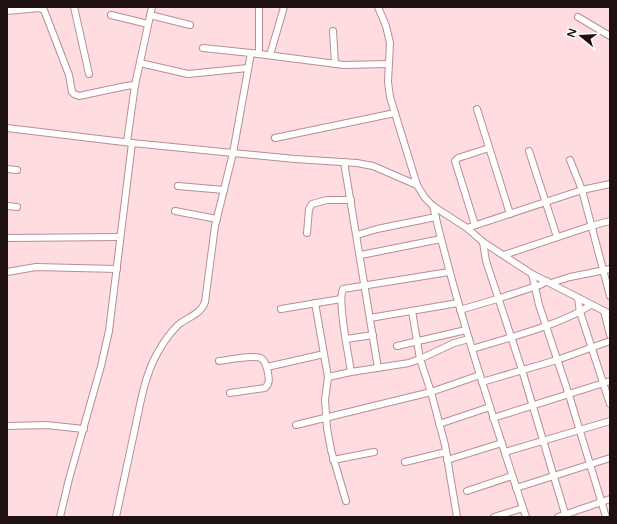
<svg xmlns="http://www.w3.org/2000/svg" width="617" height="524" font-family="'Varela Round',sans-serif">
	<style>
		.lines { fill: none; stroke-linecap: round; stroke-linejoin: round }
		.minor-casing { stroke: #b78f93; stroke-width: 8 }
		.minor { stroke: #fff; stroke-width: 6 }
	</style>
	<rect width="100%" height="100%" fill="#ffdcdf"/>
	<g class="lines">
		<defs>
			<g id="minor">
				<path d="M 74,7 L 89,74"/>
				<path d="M 378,7 L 386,26 L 390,43 L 388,82 L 390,97 L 417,185 L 425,198 L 433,206 L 467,228 L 483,242 L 532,274 L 610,314"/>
				<path d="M 7,11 L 39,8 L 44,10 L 69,75 L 72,92 L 74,94 L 79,96 L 126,86 L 135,85"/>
				<path d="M 111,15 L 148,24"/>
				<path d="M 150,15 L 190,25"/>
				<path d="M 578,17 L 610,36"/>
				<path d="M 333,31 L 335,64"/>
				<path d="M 203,48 L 251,53 L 344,65 L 388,64"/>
				<path d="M 259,54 L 259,7"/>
				<path d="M 270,55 L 284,7"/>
				<path d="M 140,63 L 188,74 L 248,68"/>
				<path d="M 477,109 L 510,214"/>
				<path d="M 7,128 L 132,143 L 295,159 L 357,163 L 373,166 L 417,185"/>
				<path d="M 275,138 L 395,113"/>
				<path d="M 127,142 L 135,85 L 152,7"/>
				<path d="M 529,151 L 557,237"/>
				<path d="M 570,160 L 582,190 L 610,296"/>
				<path d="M 344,162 L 378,368"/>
				<path d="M 7,169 L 17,170"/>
				<path d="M 178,186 L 224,190"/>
				<path d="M 7,206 L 17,207"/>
				<path d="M 433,206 C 458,312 492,414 526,517"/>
				<path d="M 175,211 L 217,219"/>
				<path d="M 475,225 L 455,161 L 458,158 L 489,148"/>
				<path d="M 467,228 L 582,190 L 610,184"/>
				<path d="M 307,233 L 309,209 L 312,204 L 327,200 L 351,200"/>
				<path d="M 357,235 L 377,229 L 436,217"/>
				<path d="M 7,238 L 120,237"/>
				<path d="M 483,242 L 486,261 L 522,370 L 566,517"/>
				<path d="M 361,255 L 441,239"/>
				<path d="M 504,255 L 591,226 L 610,221"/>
				<path d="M 7,272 L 36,267 L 117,269"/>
				<path d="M 532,274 L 539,305 L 569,395 L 606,517"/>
				<path d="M 551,283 L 570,277 L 610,269"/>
				<path d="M 578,298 L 580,312 L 610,404"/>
				<path d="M 315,303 L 328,377 L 325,400 L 327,428 L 331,450 L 346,501"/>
				<path d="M 281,309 L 341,299"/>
				<path d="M 460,310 L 497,299 L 540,285 L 547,281"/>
				<path d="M 412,311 L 420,359 L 431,392 L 445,445 L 457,517"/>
				<path d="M 604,311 L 610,335"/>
				<path d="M 370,318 L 458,303"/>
				<path d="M 346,339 L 373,335"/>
				<path d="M 397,346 L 466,330"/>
				<path d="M 472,349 C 510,337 558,326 591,305"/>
				<path d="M 219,361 C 228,360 256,354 262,359 C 266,362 267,368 268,373 C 269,379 270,383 265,388 L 230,393"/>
				<path d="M 267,367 L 324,354"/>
				<path d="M 351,372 C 349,357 337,300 343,289 L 449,272"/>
				<path d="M 328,377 L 351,372 L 409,363 L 420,359 L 454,343 L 469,339"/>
				<path d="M 482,382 L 557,360 L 610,341"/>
				<path d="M 493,418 L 610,381"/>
				<path d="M 439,424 L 490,407"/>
				<path d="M 296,425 L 431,392 L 480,375"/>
				<path d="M 7,426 L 46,425 L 84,429"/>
				<path d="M 505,452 L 610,421"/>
				<path d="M 333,460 L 374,452"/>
				<path d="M 447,460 L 502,443"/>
				<path d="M 405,462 L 446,452"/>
				<path d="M 516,488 L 610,458"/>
				<path d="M 467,491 L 512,476"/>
				<path d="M 60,517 L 69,479 L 101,366 L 109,331 L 132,143"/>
				<path d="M 116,517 C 122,489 128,461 134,433 C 140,406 144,376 158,352 C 163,343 171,332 178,325 C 188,317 201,314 205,302 L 215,226 L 233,153 L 251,53"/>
				<path d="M 494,517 L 523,508"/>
				<path d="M 558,517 L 610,499"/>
			</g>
		</defs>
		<use href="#minor" class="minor-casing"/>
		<use href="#minor" class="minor"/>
	</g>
	<rect width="617" height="524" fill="none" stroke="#1f1012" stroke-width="16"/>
	<g transform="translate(581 36) rotate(288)" stroke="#ffffff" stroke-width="3" paint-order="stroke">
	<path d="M0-3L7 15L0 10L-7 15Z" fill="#1f1012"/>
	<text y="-6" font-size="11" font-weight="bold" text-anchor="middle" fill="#1f1012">N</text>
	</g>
</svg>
